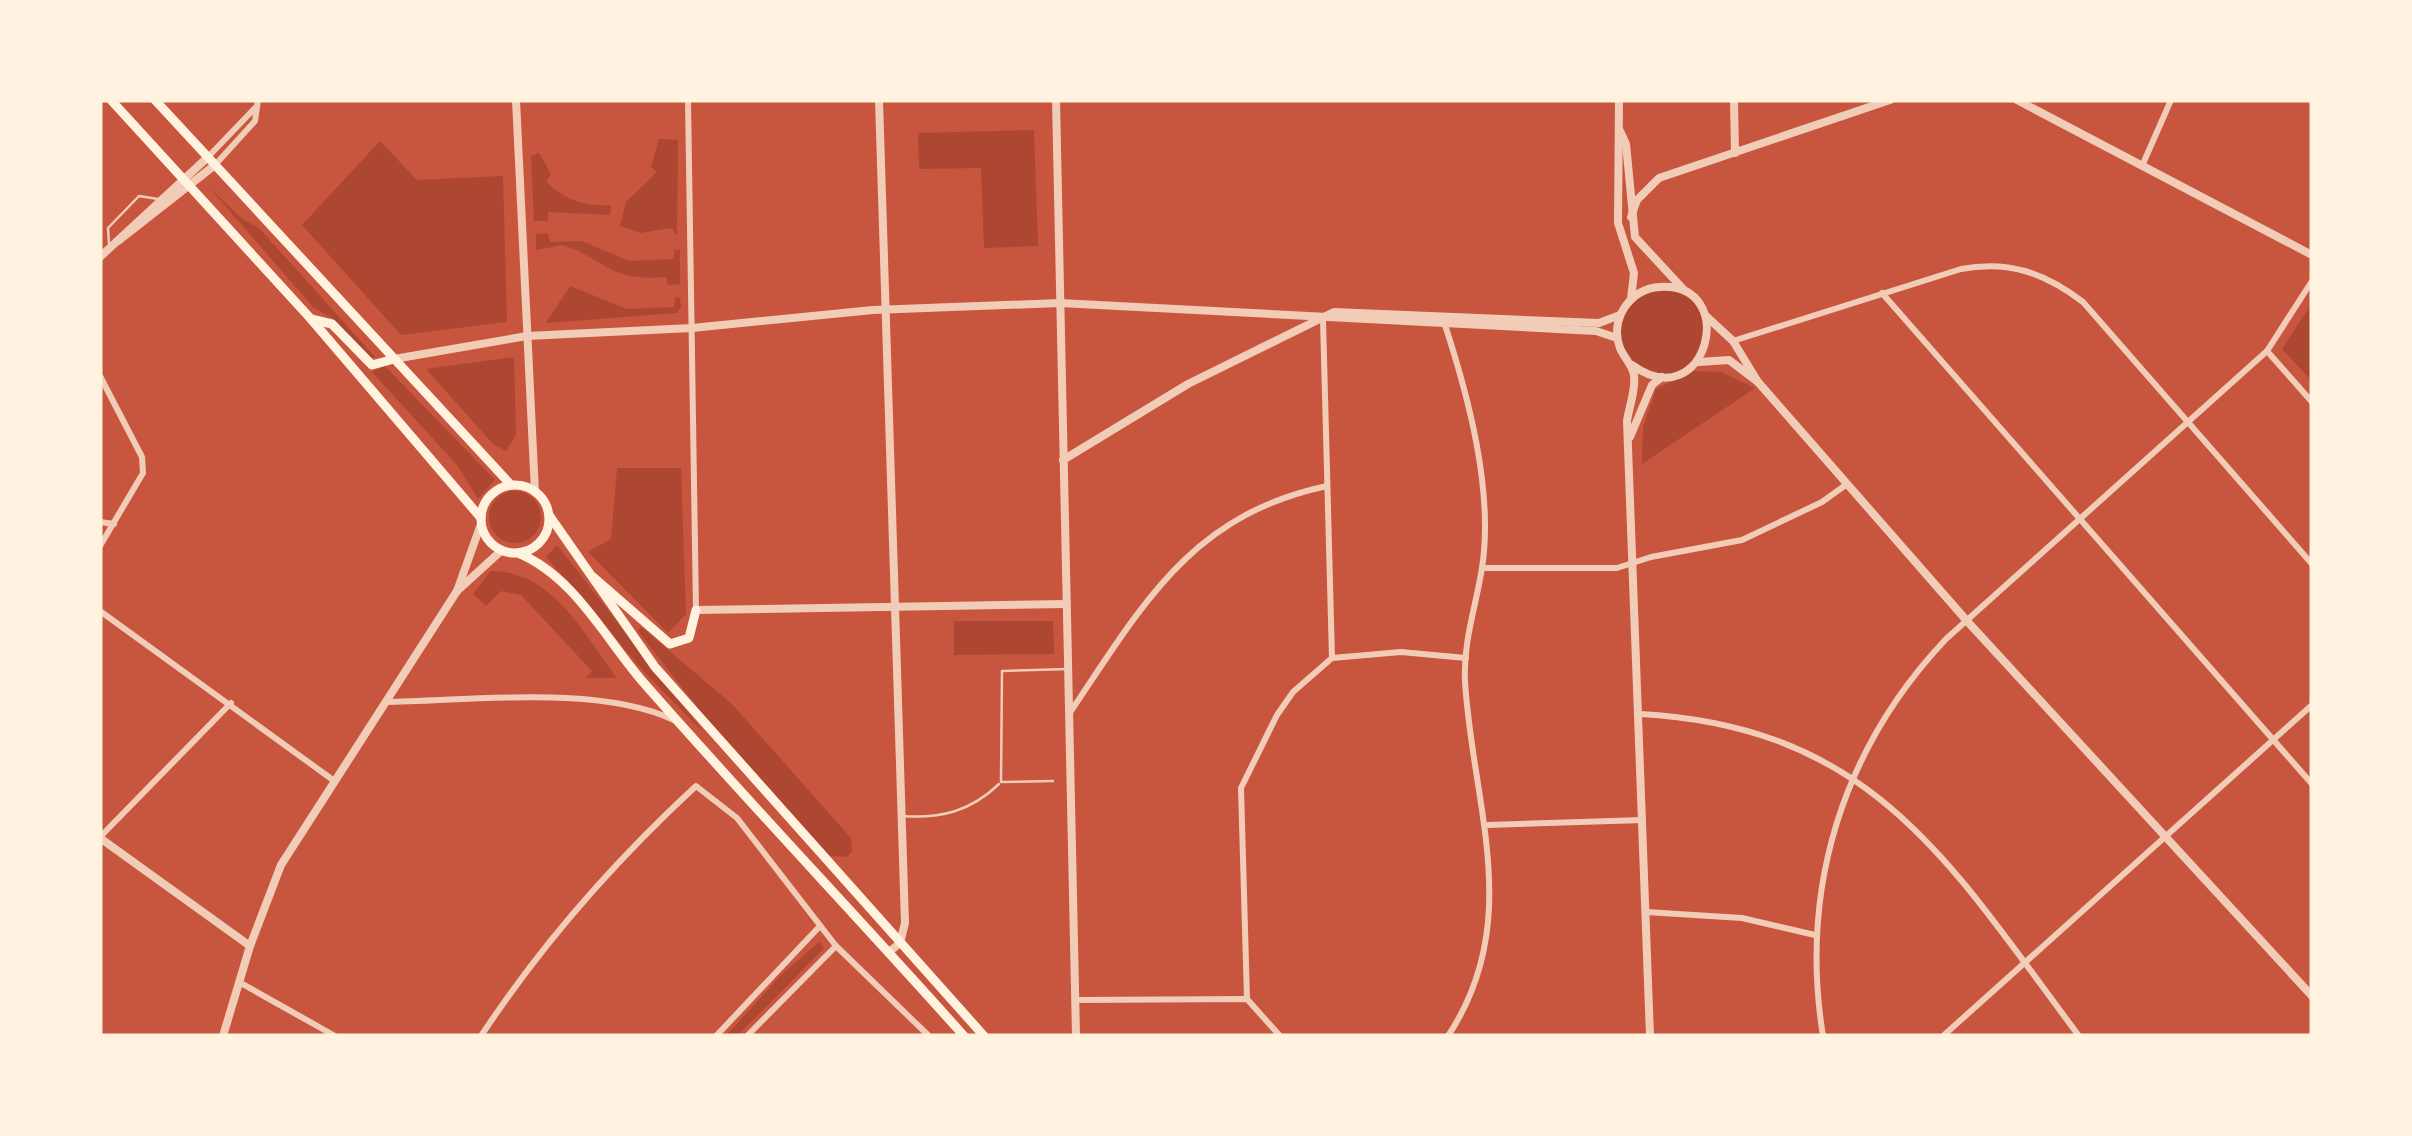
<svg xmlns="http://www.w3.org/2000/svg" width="2412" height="1136" font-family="'Exo 2',sans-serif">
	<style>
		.green { fill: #ae4732 }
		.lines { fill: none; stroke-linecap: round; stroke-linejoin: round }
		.service { stroke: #f1ccb7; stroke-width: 2.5 }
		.minor { stroke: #f1ccb7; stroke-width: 6 }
		.tertiary { stroke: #f1ccb7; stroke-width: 8 }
		.secondary { stroke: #fff3e0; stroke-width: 9 }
	</style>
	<rect width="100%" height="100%" fill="#c8553d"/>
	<g class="green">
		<path d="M 1034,130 L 1038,246 L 984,248 L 981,168 L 919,169 L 918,133 Z"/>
		<path d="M 659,139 L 678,140 L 677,236 L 671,228 L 641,233 L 620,226 L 626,202 L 657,172 L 651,167 Z"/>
		<path d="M 380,141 L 417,180 L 503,176 L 507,322 L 401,335 L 302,225 Z"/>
		<path d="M 539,153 L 551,174 L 546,181 C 564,200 585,207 611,205 L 610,215 L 548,212 L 548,221 L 534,221 L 531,156 Z"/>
		<path d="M 208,186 L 241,218 L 260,229 L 375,357 L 370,359 L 332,318 L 313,307 Z"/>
		<path d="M 548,233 L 550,242 L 582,241 L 629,261 L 674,259 L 674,250 L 680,249 L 680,284 L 668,285 L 666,277 C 606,282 608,259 562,245 L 536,250 L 536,234 Z"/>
		<path d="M 570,286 L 627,309 L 674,307 L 675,297 L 680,298 L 681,307 L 677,313 L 546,323 Z"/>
		<circle cx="1662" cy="332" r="43"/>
		<path d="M 2312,303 L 2312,381 L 2282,349 Z"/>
		<path d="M 514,357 L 516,435 L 506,451 L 493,444 L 426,369 Z"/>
		<path d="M 385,366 L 495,480 L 478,499 L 457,465 L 372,372 Z"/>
		<path d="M 1694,371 L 1721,372 L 1755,388 L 1642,464 L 1643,427 L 1656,389 Z"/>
		<path d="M 617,468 L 681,468 L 686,614 L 668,633 L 588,552 L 611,539 Z"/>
		<circle cx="515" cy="517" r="26"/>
		<path d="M 557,545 L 706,735 L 645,673 L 546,557 Z"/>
		<path d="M 491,571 C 553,571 584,634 617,678 L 585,678 L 592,671 L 521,595 L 501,591 L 486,606 L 473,594 Z"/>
		<path d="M 954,621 L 1053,621 L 1054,654 L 954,655 Z"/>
		<path d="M 641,627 L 732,704 L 851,838 L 852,851 L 847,857 L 830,856 L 701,712 L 638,631 Z"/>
		<path d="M 819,942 L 824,948 L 737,1036 L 726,1036 L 780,976 Z"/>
	</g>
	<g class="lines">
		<g class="service">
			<path d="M 109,244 L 108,228 L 139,196 L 158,199"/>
			<path d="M 1053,781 L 1001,782 L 1002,671 L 1068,669"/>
			<path d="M 902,816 C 941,819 971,811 999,784"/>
		</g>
		<g class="minor">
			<path d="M 688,100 L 696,610"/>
			<path d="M 208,157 L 255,108"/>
			<path d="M 215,165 L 255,121 L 258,100"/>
			<path d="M 2142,166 L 2171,100"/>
			<path d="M 1882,293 L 2312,784"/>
			<path d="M 1323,320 L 1332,658"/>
			<path d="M 1444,322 C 1468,395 1494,491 1482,568 C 1476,606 1463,642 1465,681 C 1472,804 1525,920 1448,1036"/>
			<path d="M 1733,341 L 1961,269 C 2009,260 2045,273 2083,302 L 2312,564"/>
			<path d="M 2267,351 L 2312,402"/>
			<path d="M 100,376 L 142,457 L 143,473 L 100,546"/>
			<path d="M 100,522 L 114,524"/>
			<path d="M 1482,568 L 1617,568 L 1651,557 L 1742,540 L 1822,502 L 1847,484"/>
			<path d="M 100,611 L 333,780"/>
			<path d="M 385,702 C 469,701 598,684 674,720"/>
			<path d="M 1069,714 C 1142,606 1190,515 1327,486"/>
			<path d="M 1640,714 C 1875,727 1950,864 2079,1036"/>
			<path d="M 1488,825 L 1643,820"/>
			<path d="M 100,837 L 231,703"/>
			<path d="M 1646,912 L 1742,918 L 1815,935"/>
			<path d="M 239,982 L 335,1036"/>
			<path d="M 1247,999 L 1241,788 L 1277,715 L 1293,692 L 1332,658 L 1401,652 L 1466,658"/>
			<path d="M 1075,1000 L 1247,999 L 1280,1036"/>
			<path d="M 481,1036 C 541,945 616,860 696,786 L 737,818 L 836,946 L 929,1036"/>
			<path d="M 716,1036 L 820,926"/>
			<path d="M 747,1036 L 836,946"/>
			<path d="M 1823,1036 C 1799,888 1843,748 1946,639 L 2267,351 L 2312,281"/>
			<path d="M 1943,1036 L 2312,705"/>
		</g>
		<g class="tertiary">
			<path d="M 516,100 L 535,492"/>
			<path d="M 879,100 L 905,923 L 900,943 L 889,952"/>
			<path d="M 1056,100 L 1076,1036"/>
			<path d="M 1619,100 L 1618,223 L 1634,273 L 1631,299"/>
			<path d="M 1734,100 L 1735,153"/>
			<path d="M 2017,100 L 2312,255"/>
			<path d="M 1620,131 L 1626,144 L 1635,237 L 1684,290"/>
			<path d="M 1631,217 L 1637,200 L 1659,178 L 1890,100"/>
			<path d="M 118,241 L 215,165"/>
			<path d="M 100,257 L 208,157"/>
			<path d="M 1706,316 L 1733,341 L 1758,382"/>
			<path d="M 394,359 L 527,336 L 692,328 L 873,310 L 1060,303 L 1596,331 L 1617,338"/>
			<path d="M 1699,362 L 1729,360 L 1758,382 L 1967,621 L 2312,996"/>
			<path d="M 1632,365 C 1707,419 1741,282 1660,287 C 1630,288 1609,320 1620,348 C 1624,358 1632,364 1634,375 C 1636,391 1629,406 1627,421 L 1650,1036"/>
			<path d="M 1630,437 L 1652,385 L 1662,377"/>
			<path d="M 1063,460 L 1188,384 L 1334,312 L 1599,323 L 1620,315"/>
			<path d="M 457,591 L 502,550"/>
			<path d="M 696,610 L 1066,604"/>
			<path d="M 100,838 L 250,946"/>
			<path d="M 223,1036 L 250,946 L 281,865 L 457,591 L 481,524"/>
		</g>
		<g class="secondary">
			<path d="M 111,100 L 311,319 L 481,518"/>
			<path d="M 155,100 L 511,485"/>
			<path d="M 311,319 L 332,324 L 372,365 L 394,359"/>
			<circle cx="515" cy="519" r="34"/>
			<path d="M 549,515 L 655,667 L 984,1036"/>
			<path d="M 518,553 C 574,576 605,638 643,682 C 748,802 858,917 964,1036"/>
			<path d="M 593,577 L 670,644 L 689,638 L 696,610"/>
		</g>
	</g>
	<rect width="2412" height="1136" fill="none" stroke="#fff3e0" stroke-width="205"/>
</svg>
